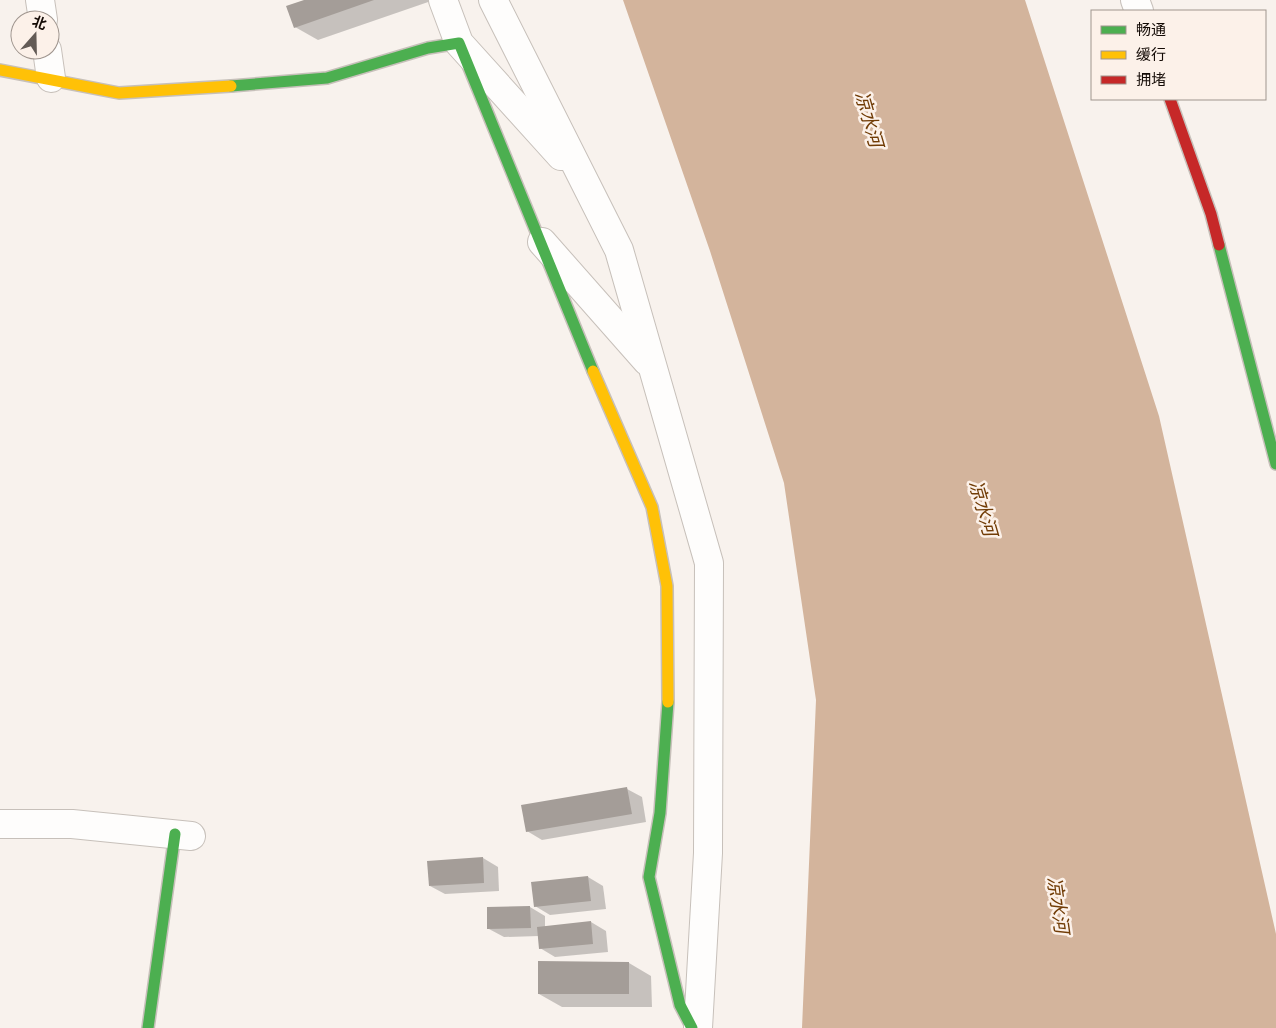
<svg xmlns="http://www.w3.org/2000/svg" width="1276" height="1028" font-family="'Crimson Pro','Noto Sans SC',serif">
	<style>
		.water { fill: #d3b49c }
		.shadow { fill: #0003 }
		.building { fill: #a49d98 }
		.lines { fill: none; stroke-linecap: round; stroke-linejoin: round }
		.street-casing { stroke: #c7c0ba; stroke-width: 30 }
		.fast-casing { stroke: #c7c0ba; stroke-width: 14 }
		.slow-casing { stroke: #c7c0ba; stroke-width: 14 }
		.jam-casing { stroke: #c7c0ba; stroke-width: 14 }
		.street { stroke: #fefdfc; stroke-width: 28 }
		.fast { stroke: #4caf50; stroke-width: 11 }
		.slow { stroke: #ffc107; stroke-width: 11 }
		.jam { stroke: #c62828; stroke-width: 11 }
		.labels { text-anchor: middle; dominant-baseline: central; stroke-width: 5; stroke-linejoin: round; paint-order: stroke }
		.water-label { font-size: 19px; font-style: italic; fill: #713c06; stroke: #fcf1e9 }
	</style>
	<rect width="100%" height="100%" fill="#f8f2ed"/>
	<path class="water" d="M 623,0 L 1025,0 L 1159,416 L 1276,934 L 1276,1028 L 802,1028 L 816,700 L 784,483 L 710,251 Z"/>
	<g class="shadow">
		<path d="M 308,0 L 434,0 L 318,40 L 295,27 Z"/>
		<path d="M 627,789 L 642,797 L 646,822 L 542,840 L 527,831 Z"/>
		<path d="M 483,858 L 498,867 L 499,891 L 445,894 L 430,886 Z"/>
		<path d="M 588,877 L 603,886 L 606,909 L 550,915 L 535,906 Z"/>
		<path d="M 530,907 L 545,916 L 545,927 L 591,922 L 606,931 L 608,952 L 555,957 L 540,948 L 539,936 L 504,937 L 489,929 Z"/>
		<path d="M 629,963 L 651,976 L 652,1007 L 562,1007 L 539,994 Z"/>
	</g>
	<g class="building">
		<path d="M 304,0 L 374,0 L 294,28 L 286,6 Z"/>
		<path d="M 627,787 L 632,814 L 526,832 L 521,805 Z"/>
		<path d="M 483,857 L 484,883 L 429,886 L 427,861 Z"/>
		<path d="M 588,876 L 591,901 L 534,907 L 531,882 Z"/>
		<path d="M 530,906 L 531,928 L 487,929 L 487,907 Z"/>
		<path d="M 591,921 L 593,944 L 539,949 L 537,927 Z"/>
		<path d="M 538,961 L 629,962 L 629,994 L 538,994 Z"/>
	</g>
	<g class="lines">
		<defs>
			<g id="street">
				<path d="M 40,0 L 43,20"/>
				<path d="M 443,0 L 459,43 L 561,156"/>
				<path d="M 493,0 L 619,250 L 709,563 L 708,853 L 698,1028"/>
				<path d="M 1135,0 L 1139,11"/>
				<path d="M 47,50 L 51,78"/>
				<path d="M 542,242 L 647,361"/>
				<path d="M 0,824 L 72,824 L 191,836"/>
			</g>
			<g id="fast">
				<path d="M 231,86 L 327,78 L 428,48 L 459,43 L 593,371"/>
				<path d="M 1219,245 L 1276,464"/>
				<path d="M 668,702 L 660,813 L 649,877 L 680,1005 L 692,1028"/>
				<path d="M 148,1028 L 175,834"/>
			</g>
			<g id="slow">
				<path d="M 0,70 L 119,93 L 231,86"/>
				<path d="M 593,371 L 652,507 L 667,586 L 668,702"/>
			</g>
			<path id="jam" d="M 1170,99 L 1211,214 L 1219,245"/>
		</defs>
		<use href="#street" class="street-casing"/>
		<use href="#fast" class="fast-casing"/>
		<use href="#slow" class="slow-casing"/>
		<use href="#jam" class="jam-casing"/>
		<use href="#street" class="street"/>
		<use href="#fast" class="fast"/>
		<use href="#slow" class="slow"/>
		<use href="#jam" class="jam"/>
	</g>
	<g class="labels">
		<g class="water-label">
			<text transform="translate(869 119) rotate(74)">凉水河</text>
			<text transform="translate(983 508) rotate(74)">凉水河</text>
			<text transform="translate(1058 905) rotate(82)">凉水河</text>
		</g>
	</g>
	<rect x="1091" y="10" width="175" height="90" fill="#fcf1e9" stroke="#9f958e"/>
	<rect x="1101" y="26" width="25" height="8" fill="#4caf50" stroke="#9f958e"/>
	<text x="1136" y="35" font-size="15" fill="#130a05">畅通</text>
	<rect x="1101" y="51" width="25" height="8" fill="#ffc107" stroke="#9f958e"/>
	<text x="1136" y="60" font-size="15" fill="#130a05">缓行</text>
	<rect x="1101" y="76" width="25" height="8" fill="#c62828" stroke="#9f958e"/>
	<text x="1136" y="85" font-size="15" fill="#130a05">拥堵</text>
	<g transform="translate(35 35) rotate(20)"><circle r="24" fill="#fcf1e9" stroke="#9f958e"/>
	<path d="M0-4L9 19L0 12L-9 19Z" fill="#635b56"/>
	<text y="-8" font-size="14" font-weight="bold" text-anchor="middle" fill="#130a05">北</text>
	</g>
</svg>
